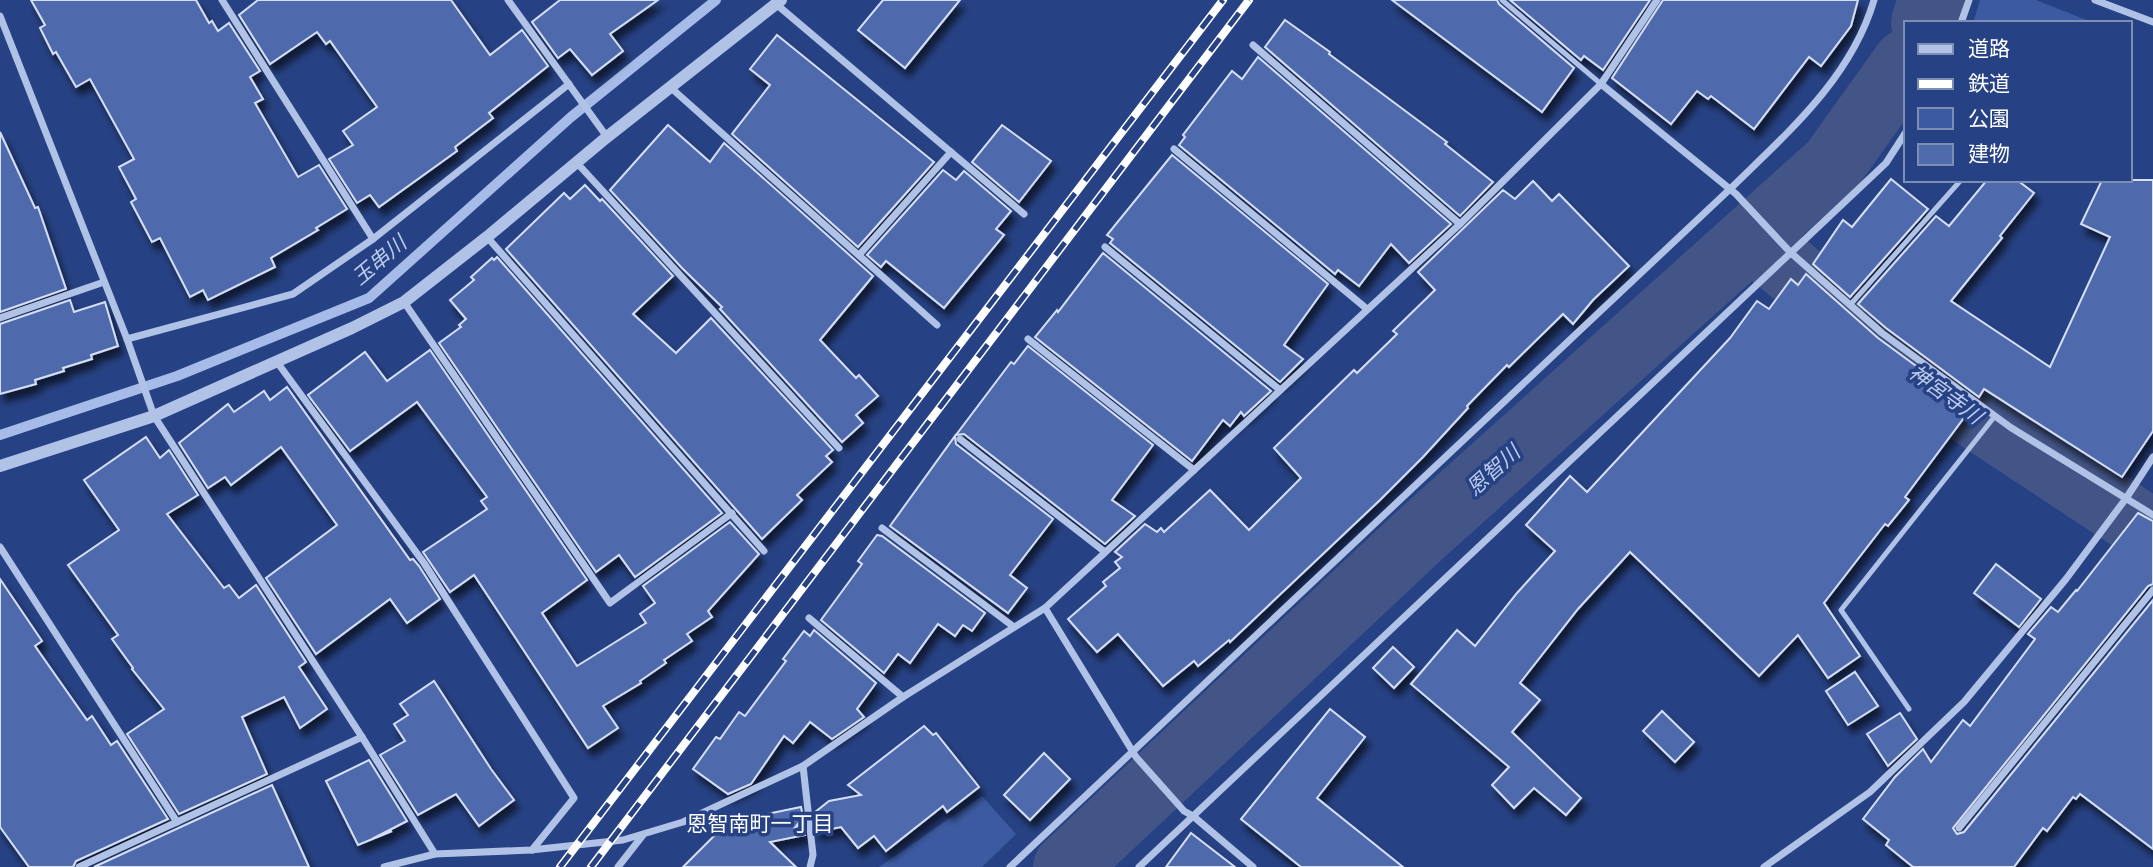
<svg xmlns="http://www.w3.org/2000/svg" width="2153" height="867" font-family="Cabin,'Noto Sans JP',sans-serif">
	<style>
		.green { fill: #3c5aa1 }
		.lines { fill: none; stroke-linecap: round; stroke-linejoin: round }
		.stream { stroke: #a6bbe8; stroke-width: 10 }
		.river { stroke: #435586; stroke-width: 66 }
		.building { fill: #506bac; stroke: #d5dff6; stroke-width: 2; filter: url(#shadow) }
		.service { stroke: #b1c2e7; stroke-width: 5 }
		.minor { stroke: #b1c2e7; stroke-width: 7 }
		.tertiary { stroke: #b1c2e7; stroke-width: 12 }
		.rail-casing { stroke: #fff; stroke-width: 8 }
		.rail { stroke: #274284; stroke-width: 5; stroke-dasharray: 16; stroke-linecap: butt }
		.labels { text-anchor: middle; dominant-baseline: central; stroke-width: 7; stroke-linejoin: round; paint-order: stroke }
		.water-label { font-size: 21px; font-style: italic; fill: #bdccef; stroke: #274284 }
		.neighbourhood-label { font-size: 21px; fill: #fff; stroke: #274284 }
	</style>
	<defs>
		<filter id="shadow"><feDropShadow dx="4.5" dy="8" stdDeviation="3.5" flood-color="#0009"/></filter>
	</defs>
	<rect width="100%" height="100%" fill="#274284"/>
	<g class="green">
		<path d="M 1980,0 L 2036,0 L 2094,23 L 1973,23 Z"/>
		<path d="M 982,796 L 1016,834 L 982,867 L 879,867 Z"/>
	</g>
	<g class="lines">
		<path class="stream" d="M 0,435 L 177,376 L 369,298 L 571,117 L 716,0"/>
		<g class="river">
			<path d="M 1924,23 L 1931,0"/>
			<path d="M 1752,238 L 1932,387 L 2153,533"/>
			<path d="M 1066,867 L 1422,533 L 1833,164 L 1906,62"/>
		</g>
	</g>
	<g class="building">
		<path d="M 31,0 L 196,0 L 209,23 L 212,21 L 218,31 L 229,23 L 260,71 L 250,77 L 263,99 L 255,103 L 298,177 L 319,165 L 347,209 L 316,228 L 318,230 L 271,258 L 275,267 L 208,300 L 203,290 L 190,297 L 160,238 L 152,242 L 131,202 L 136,199 L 119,167 L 134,159 L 90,79 L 76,87 L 56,52 L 53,54 L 40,28 L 45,25 Z"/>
		<path d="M 258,0 L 451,0 L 490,55 L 522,30 L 548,66 L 489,113 L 493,118 L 455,147 L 457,151 L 379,207 L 370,195 L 357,203 L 329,159 L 353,145 L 343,131 L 377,107 L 330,41 L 326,44 L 317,32 L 270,64 L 239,15 Z"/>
		<path d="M 560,0 L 658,0 L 610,34 L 623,51 L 592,75 L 570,49 L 558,58 L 532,22 Z"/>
		<path d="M 883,0 L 960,0 L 905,68 L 858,30 Z"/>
		<path d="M 1392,0 L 1497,0 L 1499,4 L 1574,68 L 1542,112 Z"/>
		<path d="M 1510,0 L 1650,0 L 1603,70 L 1584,56 L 1581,60 Z"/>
		<path d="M 1663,0 L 1858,0 L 1851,26 L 1821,66 L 1809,57 L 1754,129 L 1711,96 L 1708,99 L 1697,91 L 1671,124 L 1612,78 Z"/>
		<path d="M 1285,20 L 1330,52 L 1329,54 L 1447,142 L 1445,144 L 1493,182 L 1460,216 L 1265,47 Z"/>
		<path d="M 777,35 L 934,162 L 858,247 L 732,134 L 770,85 L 750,69 Z"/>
		<path d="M 1258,57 L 1451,224 L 1409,263 L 1391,244 L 1359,286 L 1338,270 L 1335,274 L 1179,145 L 1185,137 L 1183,135 L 1232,71 L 1242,79 Z"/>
		<path d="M 668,125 L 710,162 L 724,143 L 873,276 L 820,340 L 856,378 L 859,375 L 878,396 L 856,415 L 863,423 L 842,442 L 720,309 L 722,307 L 682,268 L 610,190 Z"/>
		<path d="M 1002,125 L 1051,161 L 1019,202 L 972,162 Z"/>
		<path d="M 0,132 L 35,208 L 38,207 L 66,289 L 0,312 Z"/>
		<path d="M 1172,155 L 1328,284 L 1284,345 L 1303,359 L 1280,382 L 1110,243 L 1113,239 L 1107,235 Z"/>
		<path d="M 943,170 L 956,180 L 964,171 L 1011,211 L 996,229 L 1004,235 L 944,308 L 886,261 L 881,267 L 867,255 Z"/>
		<path d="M 1891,179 L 1928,209 L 1850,297 L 1813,264 L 1843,220 L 1852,227 Z"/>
		<path d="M 1987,180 L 2017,180 L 2034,193 L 2000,236 L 2002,238 L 1951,301 L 2050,367 L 2110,237 L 2081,224 L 2102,180 L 2153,180 L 2153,431 L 2122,477 L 1984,389 L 1979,397 L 1886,328 L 1858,304 L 1936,216 L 1949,226 Z"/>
		<path d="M 1533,181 L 1552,201 L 1559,194 L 1629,266 L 1593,300 L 1573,324 L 1563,314 L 1509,367 L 1507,365 L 1467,406 L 1468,408 L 1423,457 L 1380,500 L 1230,642 L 1229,640 L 1198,666 L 1194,661 L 1163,686 L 1118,634 L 1097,652 L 1068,619 L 1106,586 L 1103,582 L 1120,568 L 1115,562 L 1122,557 L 1115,552 L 1145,524 L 1157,532 L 1161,528 L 1164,532 L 1210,490 L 1249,530 L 1301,478 L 1274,448 L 1354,370 L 1357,373 L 1397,334 L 1393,331 L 1435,290 L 1418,272 L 1503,190 L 1515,199 Z"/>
		<path d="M 585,185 L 600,201 L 602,199 L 673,276 L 633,314 L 676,353 L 711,318 L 833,450 L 826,456 L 832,462 L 797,495 L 802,500 L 762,539 L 506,249 L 564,193 L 570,199 Z"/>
		<path d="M 1103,253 L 1271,391 L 1244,416 L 1241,412 L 1230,426 L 1223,420 L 1192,461 L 1035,337 L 1057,310 L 1058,312 Z"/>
		<path d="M 497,257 L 722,513 L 635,577 L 619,555 L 596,572 L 439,343 L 461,327 L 459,325 L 466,319 L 450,300 L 474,280 L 471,277 L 492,258 L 494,260 Z"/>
		<path d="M 1806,274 L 1878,338 L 1972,407 L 1905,497 L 1909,500 L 1888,526 L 1885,524 L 1824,603 L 1860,656 L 1828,678 L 1798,635 L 1759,676 L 1630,552 L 1578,609 L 1520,683 L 1540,700 L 1512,732 L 1581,798 L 1566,815 L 1534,788 L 1514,808 L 1492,785 L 1509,767 L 1411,684 L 1457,630 L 1475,646 L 1517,593 L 1555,551 L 1526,525 L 1570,476 L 1587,492 L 1730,338 L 1757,301 L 1769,309 L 1791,279 L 1798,285 Z"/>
		<path d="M 70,300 L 74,312 L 105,302 L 118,346 L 91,355 L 92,359 L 63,368 L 64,371 L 35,380 L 36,384 L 0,394 L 0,324 Z"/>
		<path d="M 1028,346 L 1153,445 L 1112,500 L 1135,516 L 1105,544 L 964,434 L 956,435 L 1011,362 L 1014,364 Z"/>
		<path d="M 430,350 L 587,580 L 542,613 L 577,666 L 646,623 L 640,614 L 655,603 L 643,586 L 730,522 L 759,554 L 708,611 L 712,617 L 687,634 L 692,641 L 664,660 L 666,663 L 640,681 L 641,683 L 603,706 L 618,728 L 588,748 L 474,575 L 450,592 L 423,552 L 487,509 L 481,501 L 487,497 L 417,402 L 350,451 L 308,395 L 365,352 L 387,381 Z"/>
		<path d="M 287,387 L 410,560 L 413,559 L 419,566 L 440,599 L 407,623 L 390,599 L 316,654 L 266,578 L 337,525 L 281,447 L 231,485 L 225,477 L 208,488 L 179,443 L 228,404 L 234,412 L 264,391 L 270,400 Z"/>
		<path d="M 955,436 L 956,444 L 1053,519 L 1010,575 L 1027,588 L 1008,613 L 890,526 Z"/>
		<path d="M 146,437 L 160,458 L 169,450 L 198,495 L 167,514 L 224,588 L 229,585 L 239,598 L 256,585 L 306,662 L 299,667 L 327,709 L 300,728 L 284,697 L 242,717 L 267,774 L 179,814 L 127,734 L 164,709 L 132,669 L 133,668 L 112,639 L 118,635 L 68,565 L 119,530 L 84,480 Z"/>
		<path d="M 2138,513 L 2153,521 L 2153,584 L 2148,586 L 1953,828 L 1957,834 L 1964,832 L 2153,600 L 2153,849 L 2080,794 L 2076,799 L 2073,797 L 2047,831 L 2043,828 L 2014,867 L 1913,867 L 1886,845 L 1889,840 L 1863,819 L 1895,777 L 1923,749 L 1931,762 L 1963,720 L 1970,726 L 2035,639 L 2028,634 L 2051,607 L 2058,612 L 2076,590 L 2077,591 Z"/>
		<path d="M 877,535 L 882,536 L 985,613 L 972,631 L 963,625 L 955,636 L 938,624 L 910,663 L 898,654 L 884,673 L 821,620 L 862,564 L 858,561 Z"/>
		<path d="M 1996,564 L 2041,599 L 2019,627 L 1974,593 Z"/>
		<path d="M 0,579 L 42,641 L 35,646 L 87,720 L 92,716 L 111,745 L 117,741 L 168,819 L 76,861 L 73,867 L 29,867 L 0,827 Z"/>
		<path d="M 814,630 L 876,683 L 857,709 L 864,717 L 832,739 L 810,722 L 793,743 L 784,736 L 751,784 L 728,794 L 693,769 L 716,737 L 720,739 L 739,712 L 745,716 L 786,661 L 783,659 L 804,631 L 810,636 Z"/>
		<path d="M 1393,647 L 1414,667 L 1394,688 L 1373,668 Z"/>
		<path d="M 1855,672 L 1878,706 L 1848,725 L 1826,691 Z"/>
		<path d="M 434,681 L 491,769 L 514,800 L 479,826 L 456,794 L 418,815 L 380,755 L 405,741 L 394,724 L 408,715 L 400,704 Z"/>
		<path d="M 1330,709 L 1365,737 L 1317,798 L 1403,867 L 1301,867 L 1241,819 Z"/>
		<path d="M 1662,711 L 1694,742 L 1675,762 L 1643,731 Z"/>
		<path d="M 1900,713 L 1917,739 L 1888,766 L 1867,734 Z"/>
		<path d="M 924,726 L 933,735 L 936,733 L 979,787 L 947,812 L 943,806 L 886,851 L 874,836 L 858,848 L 841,827 L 817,832 L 814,813 L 829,801 L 861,795 L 848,785 Z"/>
		<path d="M 1044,753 L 1070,779 L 1030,820 L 1004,795 Z"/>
		<path d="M 369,760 L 407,821 L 372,839 L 392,831 L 358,845 L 326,781 Z"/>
		<path d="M 272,785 L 309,867 L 94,867 Z"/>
		<path d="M 801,807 L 803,817 L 794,829 L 803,822 L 805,835 L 770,842 L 796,867 L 683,867 L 728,822 Z"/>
		<path d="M 1191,833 L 1235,867 L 1166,867 Z"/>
	</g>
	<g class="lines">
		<g class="service">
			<path d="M 1502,0 L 1601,84"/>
			<path d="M 1850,305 L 1961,180"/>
			<path d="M 1909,709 L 1841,610 L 1995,416"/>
		</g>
		<g class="minor">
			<path d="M 222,0 L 373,239"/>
			<path d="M 508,0 L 607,137"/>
			<path d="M 2095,0 L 2153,22"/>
			<path d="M 776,4 L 1024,214"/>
			<path d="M 0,16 L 127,339 L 154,416 L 362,737 L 435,854"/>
			<path d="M 1961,23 L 1969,0"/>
			<path d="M 1253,45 L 1460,224"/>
			<path d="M 1601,84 L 1736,194 L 1790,252 L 1882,333 L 2010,427 L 2153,515"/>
			<path d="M 670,87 L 937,325"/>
			<path d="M 1174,149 L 1367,309"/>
			<path d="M 577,163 L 839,448"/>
			<path d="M 487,237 L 764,551"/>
			<path d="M 1105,247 L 1280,390"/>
			<path d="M 859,255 L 951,152"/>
			<path d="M 404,302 L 610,603 L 732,513"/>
			<path d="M 0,318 L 104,282"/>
			<path d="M 127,339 L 293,294 L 373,239 L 569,84"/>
			<path d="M 1028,339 L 1194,470"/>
			<path d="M 277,362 L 424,563 L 574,798 L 532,850"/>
			<path d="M 960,439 L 1105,552"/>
			<path d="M 882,528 L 1014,627"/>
			<path d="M 0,547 L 177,822"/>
			<path d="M 1045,608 L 1136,757 L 1184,811 L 1193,816 L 1253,867"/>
			<path d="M 809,618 L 903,697"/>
			<path d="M 803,766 L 813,855 L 810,867"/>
			<path d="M 1959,828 L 2153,590"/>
			<path d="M 79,867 L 362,737"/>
			<path d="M 384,867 L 435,854 L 531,850 L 623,840 L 683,822 L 803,766 L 903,697 L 1045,608 L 1460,224 L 1601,84 L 1657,0"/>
			<path d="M 618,867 L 643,835"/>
			<path d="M 1010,867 L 1730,189 C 1786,134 1851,79 1874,0"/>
			<path d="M 1139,867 L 1886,163 L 1906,132"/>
			<path d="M 1764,867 L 1870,792 L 1964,702 L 2066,579 L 2127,497 L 2153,457"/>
		</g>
		<path class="tertiary" d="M 0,466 L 154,416 L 352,328 L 404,302 L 487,237 L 607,137 L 781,0"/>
		<defs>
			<g id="rail">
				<path d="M 560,867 L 1223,0"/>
				<path d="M 591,867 L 1249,0"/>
			</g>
		</defs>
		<use href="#rail" class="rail-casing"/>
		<use href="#rail" class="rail"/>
	</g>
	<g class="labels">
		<g class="water-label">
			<text transform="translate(379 260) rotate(-40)">玉串川</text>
			<text transform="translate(1946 394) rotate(36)">神宮寺川</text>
			<text transform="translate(1493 470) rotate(-42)">恩智川</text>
		</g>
		<g class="neighbourhood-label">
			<text x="760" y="823">恩智南町一丁目</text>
		</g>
	</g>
	<rect x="1904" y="21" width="228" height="161" fill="#274284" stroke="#7d8eb5" stroke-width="2"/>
	<rect x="1918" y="44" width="35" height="10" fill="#b1c2e7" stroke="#7d8eb5" stroke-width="2"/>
	<text x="1968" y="56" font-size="21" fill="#ffffff">道路</text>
	<rect x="1918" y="79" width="35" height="10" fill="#ffffff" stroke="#7d8eb5" stroke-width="2"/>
	<text x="1968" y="91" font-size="21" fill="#ffffff">鉄道</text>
	<rect x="1918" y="108" width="35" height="21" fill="#3c5aa1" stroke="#7d8eb5" stroke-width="2"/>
	<text x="1968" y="126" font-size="21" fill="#ffffff">公園</text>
	<rect x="1918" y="144" width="35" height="21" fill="#506bac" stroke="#7d8eb5" stroke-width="2"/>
	<text x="1968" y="161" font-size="21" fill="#ffffff">建物</text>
</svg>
